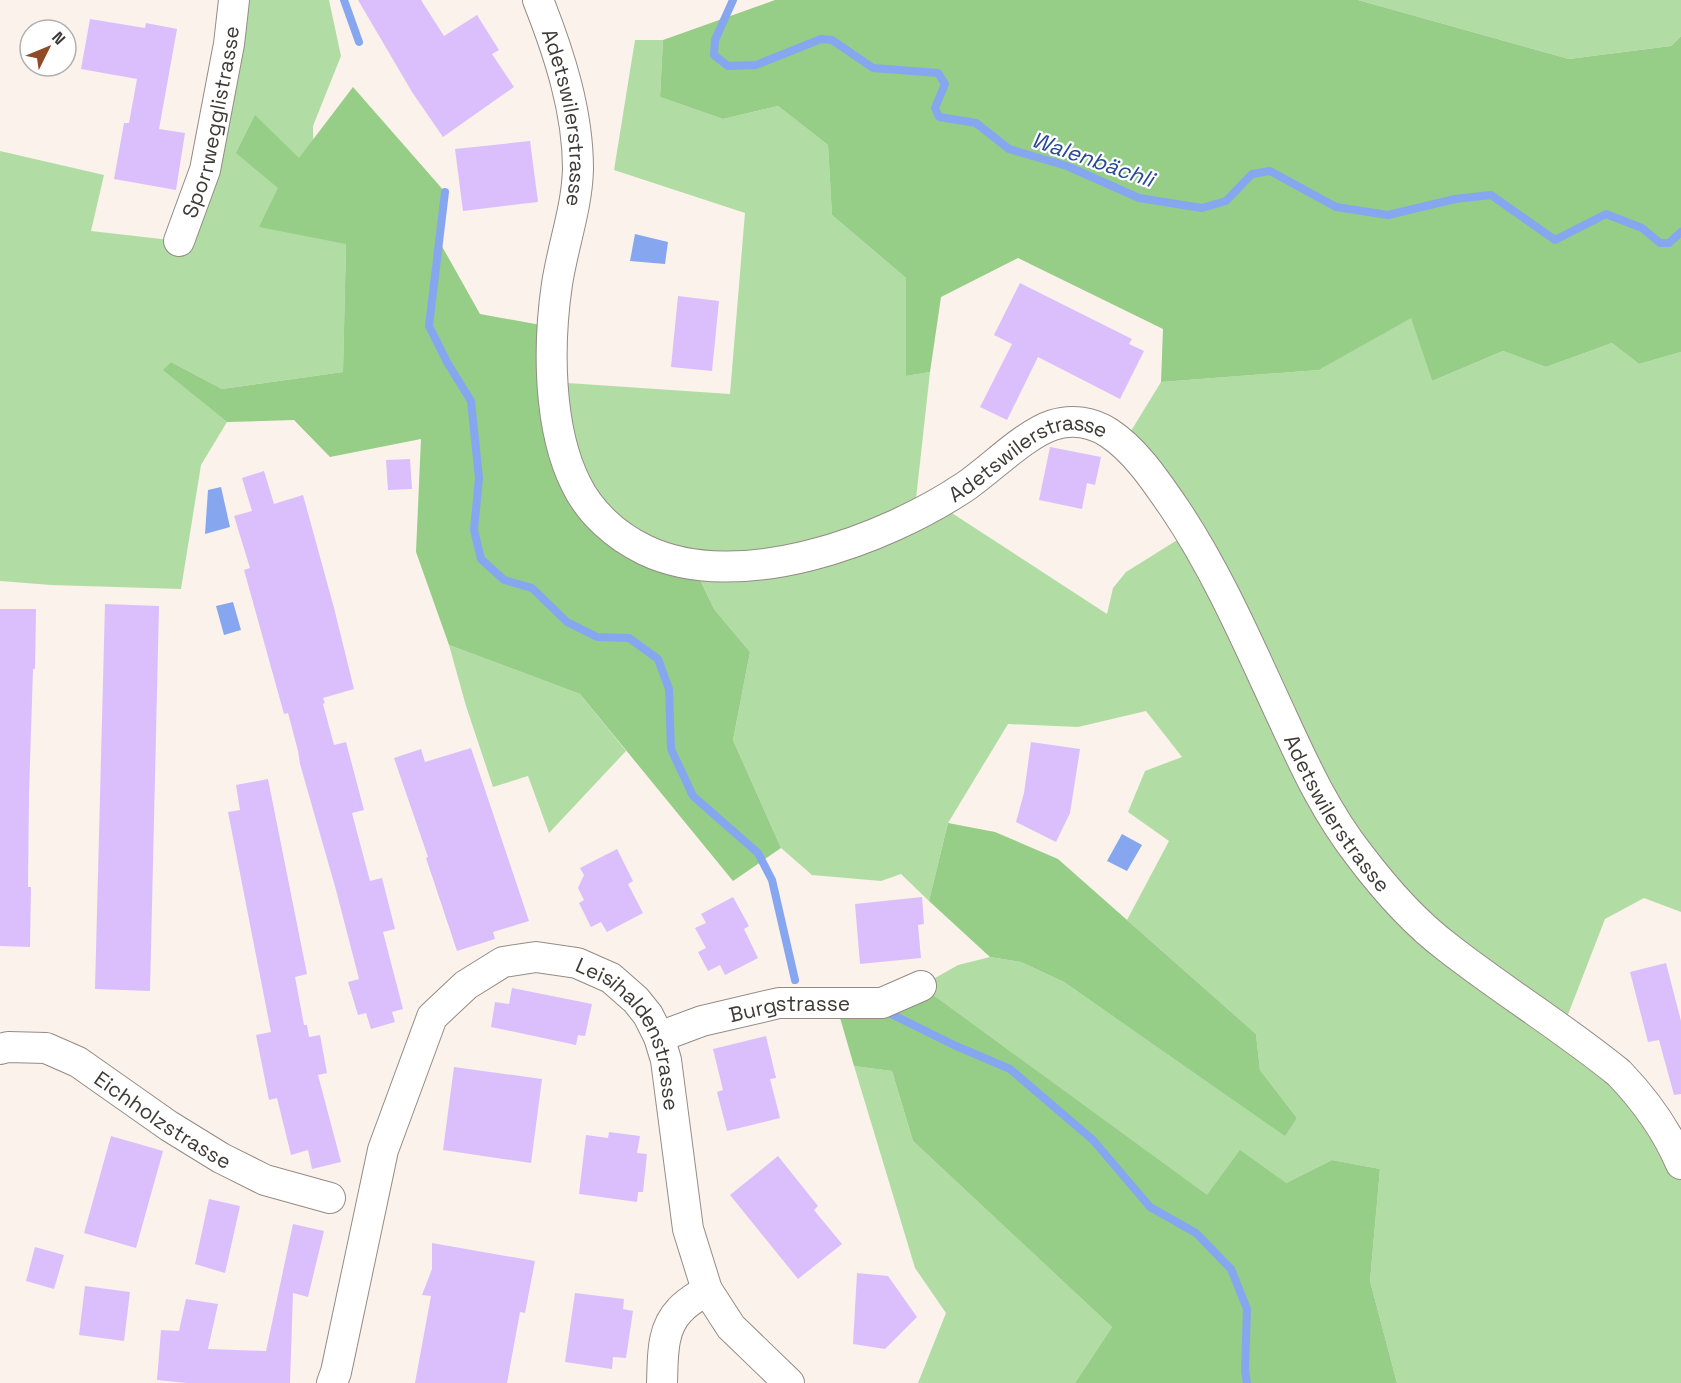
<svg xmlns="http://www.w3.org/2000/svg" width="1681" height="1383" font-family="'Space Grotesk',sans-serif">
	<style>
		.green { fill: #b1dda5 }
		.forest { fill: #96cd87 }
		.water { fill: #86a7ef }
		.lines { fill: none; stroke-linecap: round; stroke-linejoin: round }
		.stream { stroke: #86a7ef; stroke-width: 8 }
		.building { fill: #dbbffc }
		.minor-casing { stroke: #948b85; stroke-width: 32 }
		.minor { stroke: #fff; stroke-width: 30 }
		.labels { text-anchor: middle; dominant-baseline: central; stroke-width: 4.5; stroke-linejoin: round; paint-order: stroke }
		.street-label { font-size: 21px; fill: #3e3a37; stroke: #fff }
		.water-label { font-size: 22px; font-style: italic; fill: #26479a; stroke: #fff }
	</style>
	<rect width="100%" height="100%" fill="#fbf2eb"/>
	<g class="green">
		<path d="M 234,0 L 329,0 L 341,56 L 313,126 L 314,184 L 346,244 L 343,372 L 222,389 L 171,362 L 164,370 L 227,422 L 201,465 L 181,589 L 51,585 L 0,581 L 0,151 L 104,175 L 91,231 L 179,241 Z"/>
		<path d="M 1358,0 L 1681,0 L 1681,36 L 1671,46 L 1569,59 Z"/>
		<path d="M 635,40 L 663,40 L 660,97 L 723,119 L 778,106 L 828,145 L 832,215 L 906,278 L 906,376 L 930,372 L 914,517 L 938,504 L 1107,614 L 1113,588 L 1126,572 L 1190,532 L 1123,444 L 1161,382 L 1319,370 L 1411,317 L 1432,381 L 1503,351 L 1546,367 L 1612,343 L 1639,364 L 1681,352 L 1681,912 L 1644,898 L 1605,919 L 1562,1030 L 1681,1164 L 1681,1383 L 1397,1383 L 1370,1281 L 1380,1169 L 1332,1160 L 1286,1183 L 1207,1196 L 921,986 L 958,965 L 990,957 L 1021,962 L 1064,982 L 1285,1135 L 1297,1118 L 1260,1070 L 1256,1034 L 1127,920 L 1169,841 L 1128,812 L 1145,771 L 1182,757 L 1146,711 L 1078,727 L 1008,724 L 948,823 L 929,901 L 901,874 L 881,881 L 812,875 L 781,848 L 733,740 L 750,652 L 714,609 L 693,565 L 643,549 L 577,487 L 553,382 L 730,394 L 745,213 L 614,170 Z"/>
		<path d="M 449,645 L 580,694 L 626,751 L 549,833 L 528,776 L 493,787 L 466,706 Z"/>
		<path d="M 854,1066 L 892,1071 L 913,1141 L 1112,1327 L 1075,1383 L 918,1383 L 946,1313 L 915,1268 Z"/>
	</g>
	<g class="forest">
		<path d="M 775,0 L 1358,0 L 1569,59 L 1671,46 L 1681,36 L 1681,352 L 1639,364 L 1612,343 L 1546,367 L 1503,351 L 1432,381 L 1411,318 L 1319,370 L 1161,382 L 1163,329 L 1018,258 L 941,297 L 930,372 L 906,376 L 906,278 L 832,215 L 828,145 L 778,106 L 723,119 L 660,97 L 663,40 Z"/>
		<path d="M 353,87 L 445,192 L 439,241 L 480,314 L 552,327 L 562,445 L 608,525 L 693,565 L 714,609 L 750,652 L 733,740 L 781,848 L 733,881 L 580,694 L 449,645 L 416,552 L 421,439 L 330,457 L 294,420 L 227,422 L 163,370 L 171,362 L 222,389 L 343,372 L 346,244 L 259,227 L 278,188 L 236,153 L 255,115 L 299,158 Z"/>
		<path d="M 948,823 L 995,832 L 1058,859 L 1256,1034 L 1260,1070 L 1297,1118 L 1285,1136 L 1064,982 L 1021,962 L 990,957 L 929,901 Z"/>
		<path d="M 921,986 L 1207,1195 L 1240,1150 L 1286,1183 L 1332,1160 L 1380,1169 L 1370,1281 L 1397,1383 L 1075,1383 L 1112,1327 L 913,1141 L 892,1071 L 854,1066 L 836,1004 Z"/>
	</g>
	<g class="water">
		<path d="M 635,234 L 668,242 L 665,264 L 630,261 Z"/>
		<path d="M 221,487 L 230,527 L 205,534 L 208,490 Z"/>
		<path d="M 233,602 L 241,630 L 224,635 L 216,606 Z"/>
		<path d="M 1122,834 L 1142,845 L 1127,871 L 1107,861 Z"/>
	</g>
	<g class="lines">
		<g class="stream">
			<path d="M 344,0 L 359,42"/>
			<path d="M 733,0 L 715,40 L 714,55 L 728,66 L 756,65 L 821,39 L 832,40 L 873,68 L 938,73 L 945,84 L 935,108 L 939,117 L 976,123 L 1009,149 L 1067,166 L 1139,198 L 1202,208 L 1226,201 L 1252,174 L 1270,171 L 1336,207 L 1388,215 L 1455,199 L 1491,195 L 1555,240 L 1606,214 L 1642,228 L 1660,243 L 1669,243 L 1681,232"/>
			<path d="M 445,192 L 429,326 L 447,362 L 471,401 L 479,478 L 474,530 L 481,559 L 504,580 L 532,588 L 567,622 L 597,637 L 629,638 L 658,659 L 669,689 L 671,749 L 693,796 L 758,853 L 772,880 L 795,980"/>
			<path d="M 887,1012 L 956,1046 L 1010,1069 L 1093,1140 L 1150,1207 L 1196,1233 L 1231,1269 L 1247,1309 L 1245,1371 L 1247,1383"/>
		</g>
	</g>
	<g class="building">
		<path d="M 358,0 L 421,0 L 444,36 L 477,15 L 499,50 L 492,54 L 514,87 L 443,137 L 412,92 Z"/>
		<path d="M 90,19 L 145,28 L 146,23 L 177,29 L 159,129 L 185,133 L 176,190 L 114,179 L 124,123 L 129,123 L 137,79 L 81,69 Z"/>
		<path d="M 530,141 L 538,202 L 463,211 L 455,149 Z"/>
		<path d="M 1020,283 L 1132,339 L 1129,344 L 1144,351 L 1120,399 L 1038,357 L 1007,420 L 980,407 L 1012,344 L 994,335 Z"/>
		<path d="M 678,296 L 719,301 L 712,371 L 671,367 Z"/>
		<path d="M 1050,447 L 1101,457 L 1095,485 L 1087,483 L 1082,509 L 1039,500 Z"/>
		<path d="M 410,459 L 412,489 L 388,490 L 386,460 Z"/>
		<path d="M 264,471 L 274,504 L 303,495 L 334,608 L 354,689 L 323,698 L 325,703 L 323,704 L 334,745 L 346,742 L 364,810 L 352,813 L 358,836 L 370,881 L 382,878 L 395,929 L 383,932 L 403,1009 L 392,1012 L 395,1022 L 371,1029 L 366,1013 L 358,1015 L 348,982 L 359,979 L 336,890 L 300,764 L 298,751 L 288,713 L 284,714 L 244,570 L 250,568 L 234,516 L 252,511 L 242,478 Z"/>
		<path d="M 105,604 L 159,606 L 150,991 L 95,989 Z"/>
		<path d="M 0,609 L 36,609 L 35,669 L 33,669 L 29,794 L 28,887 L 31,887 L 30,947 L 0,946 Z"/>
		<path d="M 1031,742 L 1080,749 L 1070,813 L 1056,842 L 1016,822 L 1024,793 Z"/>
		<path d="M 471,748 L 529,921 L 493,932 L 495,939 L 457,951 L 426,858 L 428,857 L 394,758 L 421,749 L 425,762 Z"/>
		<path d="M 268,779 L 307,974 L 295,977 L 304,1025 L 307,1025 L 309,1037 L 320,1035 L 327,1073 L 318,1075 L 341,1162 L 312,1169 L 308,1150 L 291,1155 L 277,1098 L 269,1100 L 256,1035 L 271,1032 L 228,812 L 240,810 L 236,785 Z"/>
		<path d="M 617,849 L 633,881 L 628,884 L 643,913 L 607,932 L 601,922 L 591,927 L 579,903 L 584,900 L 578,888 L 584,875 L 580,868 Z"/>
		<path d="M 733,897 L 749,926 L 744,929 L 758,958 L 725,975 L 720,965 L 708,971 L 698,952 L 706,948 L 695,928 L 706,923 L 701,914 Z"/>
		<path d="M 922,897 L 924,924 L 918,925 L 921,958 L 860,964 L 855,904 Z"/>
		<path d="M 1666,963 L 1681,1021 L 1681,1094 L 1674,1095 L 1659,1040 L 1648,1042 L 1630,972 Z"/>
		<path d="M 512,988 L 592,1004 L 585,1036 L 578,1035 L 576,1045 L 491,1027 L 495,1002 L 509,1004 Z"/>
		<path d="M 766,1036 L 776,1078 L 770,1079 L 780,1118 L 727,1131 L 717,1092 L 723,1090 L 713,1049 Z"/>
		<path d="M 454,1067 L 542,1079 L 531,1163 L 443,1150 Z"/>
		<path d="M 609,1132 L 640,1136 L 637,1153 L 647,1154 L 643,1192 L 638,1192 L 637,1202 L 579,1194 L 586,1135 L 608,1138 Z"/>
		<path d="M 111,1136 L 163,1151 L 136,1248 L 84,1233 Z"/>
		<path d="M 778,1156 L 818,1206 L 814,1210 L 842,1244 L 798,1279 L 730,1195 Z"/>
		<path d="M 209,1199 L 240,1206 L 225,1273 L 195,1264 Z"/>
		<path d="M 293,1224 L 324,1231 L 308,1297 L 293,1293 L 290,1383 L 187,1383 L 157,1380 L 161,1330 L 179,1331 L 186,1299 L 218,1304 L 208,1349 L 266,1351 Z"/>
		<path d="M 432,1243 L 535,1261 L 525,1313 L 520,1312 L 507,1383 L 415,1383 L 431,1296 L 422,1295 L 432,1269 Z"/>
		<path d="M 35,1247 L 64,1255 L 54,1289 L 26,1281 Z"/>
		<path d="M 857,1273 L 888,1276 L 917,1317 L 885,1349 L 853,1344 Z"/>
		<path d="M 85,1286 L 130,1292 L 124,1341 L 79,1335 Z"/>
		<path d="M 575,1293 L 624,1299 L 623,1309 L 633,1311 L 626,1358 L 613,1357 L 612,1369 L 565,1362 Z"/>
	</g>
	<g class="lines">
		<defs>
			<g id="minor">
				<path id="s1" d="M 538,0 C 559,53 578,111 578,169 C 577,208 563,245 557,284 C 548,345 548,428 576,484 C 590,513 616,536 645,550 C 739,595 886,540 966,486 C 992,468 1025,434 1053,425 C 1072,419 1092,422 1109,433 C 1135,450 1155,480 1173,506 C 1218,572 1250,648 1284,721 C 1306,769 1327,814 1360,856 C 1385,889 1414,922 1447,947 C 1503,991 1564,1028 1619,1073 C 1644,1099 1667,1131 1681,1164"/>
				<path id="s2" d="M 179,241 L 205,170 L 229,44 L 234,0"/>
				<path id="s3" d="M 659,1037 L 702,1021 L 779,1003 L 882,1003 L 921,986"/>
				<path id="s4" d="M 0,1049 L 8,1047 L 46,1048 L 78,1062 L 169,1126 L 221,1158 L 265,1180 L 330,1198"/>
				<path d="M 707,1290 L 731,1327 L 789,1383"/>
				<path id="s5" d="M 332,1383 L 336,1372 L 383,1150 L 432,1017 L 466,985 L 503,962 L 536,957 L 577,963 L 611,978 L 636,1000 L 648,1015 L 659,1037 L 666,1060 L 688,1229 L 707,1290 C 698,1296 687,1302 680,1310 C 661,1329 663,1358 662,1383"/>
			</g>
		</defs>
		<use href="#minor" class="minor-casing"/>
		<use href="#minor" class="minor"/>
	</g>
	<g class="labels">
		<g class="street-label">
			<text stroke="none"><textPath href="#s1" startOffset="122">Adetswilerstrasse</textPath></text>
			<text stroke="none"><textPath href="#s2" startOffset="124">Sporrwegglistrasse</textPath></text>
			<text stroke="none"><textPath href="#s1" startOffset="1004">Adetswilerstrasse</textPath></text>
			<text stroke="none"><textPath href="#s1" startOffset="1544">Adetswilerstrasse</textPath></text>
			<text stroke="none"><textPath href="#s3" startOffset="135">Burgstrasse</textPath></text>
			<text stroke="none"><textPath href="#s5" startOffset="640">Leisihaldenstrasse</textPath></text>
			<text stroke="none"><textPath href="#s4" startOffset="184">Eichholzstrasse</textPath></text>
		</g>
		<g class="water-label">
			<text transform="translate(1093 159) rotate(19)">Walenbächli</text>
		</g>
	</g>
	<g transform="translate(48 48) rotate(47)"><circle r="28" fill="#ffffff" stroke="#b2b0af" stroke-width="1.5"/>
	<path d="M0-4.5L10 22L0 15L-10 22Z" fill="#914a26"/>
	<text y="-9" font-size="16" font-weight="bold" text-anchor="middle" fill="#3e3a37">N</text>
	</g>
</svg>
